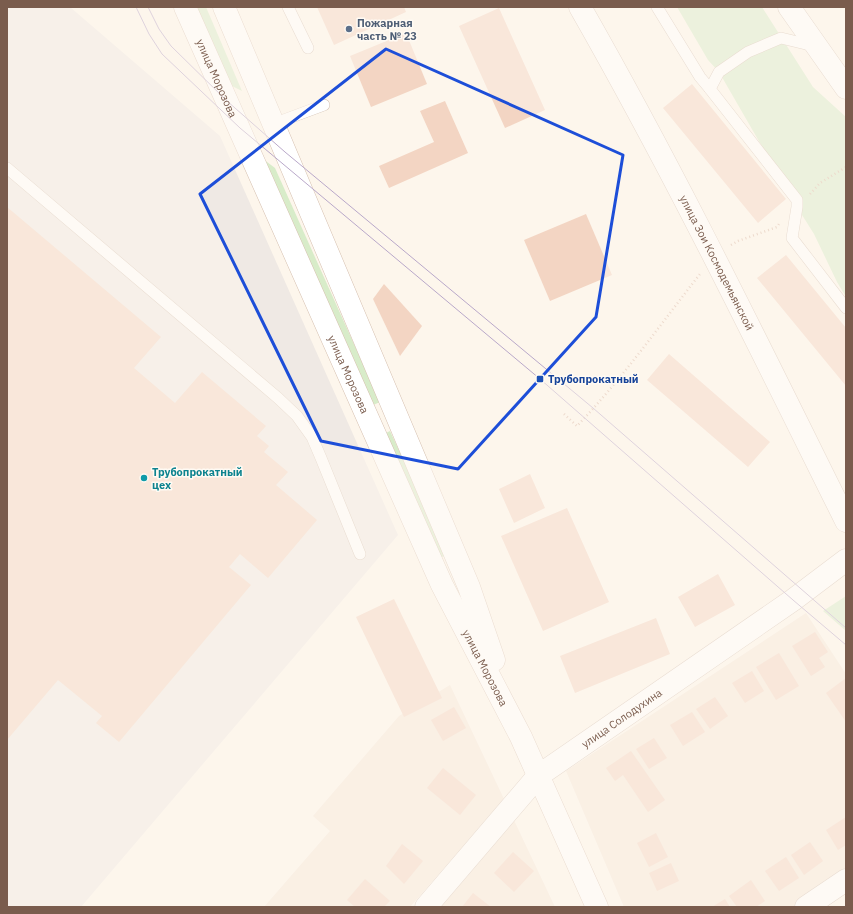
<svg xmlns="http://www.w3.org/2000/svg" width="853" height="914" font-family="'IBM Plex Sans',sans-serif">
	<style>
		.residential { fill: #f5e8da }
		.industrial { fill: #efe9e4 }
		.green { fill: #d8ecc9 }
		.building { fill: #f3d5c3 }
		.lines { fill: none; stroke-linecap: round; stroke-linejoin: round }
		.lane-casing { stroke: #d1beb0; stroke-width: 12 }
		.street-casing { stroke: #d1beb0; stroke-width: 23 }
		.secondary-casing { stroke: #d6c0b0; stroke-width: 23 }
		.path { stroke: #d9b8a5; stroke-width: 2.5; stroke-dasharray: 1 3; stroke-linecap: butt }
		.lane { stroke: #fff; stroke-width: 11 }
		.street { stroke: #fff; stroke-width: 22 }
		.secondary { stroke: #fff; stroke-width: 22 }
		.tram { stroke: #b9a8c9; stroke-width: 1 }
		.marked { fill: none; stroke: #1d4ed8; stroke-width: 3; stroke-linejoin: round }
		.service-dot { fill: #5c6f8a; stroke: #fffaf3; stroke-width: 1.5 }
		.transit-dot { fill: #1a4fb4; stroke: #fffaf3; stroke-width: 1.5 }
		.culture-dot { fill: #0f9aa8; stroke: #fffaf3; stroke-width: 1.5 }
		.labels { text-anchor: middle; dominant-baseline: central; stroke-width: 3; stroke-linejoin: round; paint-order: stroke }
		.service-label { font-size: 11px; font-weight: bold; fill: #4e5e75; stroke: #fffaf3; text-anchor: start }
		.street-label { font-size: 11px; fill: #7a5c4d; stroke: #fffaf3 }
		.transit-label { font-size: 11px; font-weight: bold; fill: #164399; stroke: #fffaf3; text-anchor: start }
		.culture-label { font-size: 11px; font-weight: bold; fill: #0d838f; stroke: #fffaf3; text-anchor: start }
	</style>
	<rect width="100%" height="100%" fill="#fdf6ec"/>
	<g class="residential">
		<path d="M 806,613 L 846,674 L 846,872 L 793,907 L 624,907 L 566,771 Z"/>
		<path d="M 450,685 L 504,799 L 410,907 L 264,907 L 330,831 L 313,816 L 399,716 Z"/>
		<path d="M 512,816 L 555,907 L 435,907 Z"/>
	</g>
	<path class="industrial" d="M 7,7 L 70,7 L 220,136 L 398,535 L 81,907 L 7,907 Z"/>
	<g class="green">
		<path d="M 194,7 L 206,7 L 242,91 L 230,85 Z"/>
		<path d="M 677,7 L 762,7 L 813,87 L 846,117 L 846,297 L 837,282 L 814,234 L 797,207 L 719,72 L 708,60 Z"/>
		<path d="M 263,159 L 275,168 L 380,402 L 371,406 Z"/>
		<path d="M 390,431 L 445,550 L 445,556 L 442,557 L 439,557 L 382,435 Z"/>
		<path d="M 846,596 L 846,631 L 823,611 Z"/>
	</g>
	<g class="building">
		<path d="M 317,7 L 404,7 L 406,12 L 334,45 Z"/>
		<path d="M 499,8 L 545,110 L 505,128 L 459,26 Z"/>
		<path d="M 406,33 L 427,84 L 371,107 L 350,56 Z"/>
		<path d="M 692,84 L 786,199 L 758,223 L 663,108 Z"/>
		<path d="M 445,101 L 468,153 L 389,188 L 379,166 L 434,142 L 420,111 Z"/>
		<path d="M 7,207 L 161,337 L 134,368 L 175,403 L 202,372 L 266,426 L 257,436 L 269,446 L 264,452 L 288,472 L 276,485 L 317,520 L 268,578 L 240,554 L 229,567 L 251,585 L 119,742 L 96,723 L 102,716 L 58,680 L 7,740 Z"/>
		<path d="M 586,214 L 612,275 L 550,301 L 524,240 Z"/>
		<path d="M 786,255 L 846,328 L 846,386 L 757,278 Z"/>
		<path d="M 384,284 L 422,326 L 400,356 L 373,299 Z"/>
		<path d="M 669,354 L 770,442 L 748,467 L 647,380 Z"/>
		<path d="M 530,474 L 545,508 L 514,523 L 499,489 Z"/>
		<path d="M 567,508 L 609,602 L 543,631 L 501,536 Z"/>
		<path d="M 718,574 L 735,605 L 695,627 L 678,597 Z"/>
		<path d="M 394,599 L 442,698 L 404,717 L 356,617 Z"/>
		<path d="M 656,618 L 670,654 L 575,693 L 560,656 Z"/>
		<path d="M 815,632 L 828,652 L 819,658 L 825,667 L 811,676 L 792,646 Z"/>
		<path d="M 779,653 L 799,686 L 776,700 L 756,667 Z"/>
		<path d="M 752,671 L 764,691 L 745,703 L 732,683 Z"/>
		<path d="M 846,678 L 846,722 L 826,693 Z"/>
		<path d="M 715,697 L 728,716 L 710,729 L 696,709 Z"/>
		<path d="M 454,707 L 466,728 L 443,741 L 431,720 Z"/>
		<path d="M 692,712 L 705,732 L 683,746 L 670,725 Z"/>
		<path d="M 654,738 L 667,758 L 649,769 L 636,749 Z"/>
		<path d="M 631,751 L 665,800 L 648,812 L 623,775 L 615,781 L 606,768 Z"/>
		<path d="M 443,768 L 476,795 L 460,815 L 427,788 Z"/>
		<path d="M 846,817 L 846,845 L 838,850 L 826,830 Z"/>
		<path d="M 656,833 L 668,857 L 649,867 L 637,843 Z"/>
		<path d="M 810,842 L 823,861 L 804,875 L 791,855 Z"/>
		<path d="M 402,844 L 423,861 L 404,884 L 386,866 Z"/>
		<path d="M 513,852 L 534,871 L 514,892 L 494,873 Z"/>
		<path d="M 786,857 L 799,878 L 779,891 L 765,871 Z"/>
		<path d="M 671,863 L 679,881 L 657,891 L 649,873 Z"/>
		<path d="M 365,879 L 390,901 L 384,907 L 355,907 L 347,900 Z"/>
		<path d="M 751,880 L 765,901 L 756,907 L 737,907 L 729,896 Z"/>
		<path d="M 473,893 L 491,907 L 462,907 Z"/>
		<path d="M 725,899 L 730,907 L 712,907 Z"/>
	</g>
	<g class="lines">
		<defs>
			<g id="lane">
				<path d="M 288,7 L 308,48"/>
				<path d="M 657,7 L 700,77 L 710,89"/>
				<path d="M 814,46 L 781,38 L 748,52 L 719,72 L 710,89 L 797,200 L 797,207 L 792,238 L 846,308"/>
				<path d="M 273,124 L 324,105"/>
				<path d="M 7,168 L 278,398 L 297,416 L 312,437 L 321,458 L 360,554"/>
			</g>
			<g id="street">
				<path id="s1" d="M 580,7 C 676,175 760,348 846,521"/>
				<path d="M 789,7 L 846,88"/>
				<path id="s2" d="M 426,907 L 538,776 L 793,600 L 846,560"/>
				<path d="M 806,907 L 846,880"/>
			</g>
			<g id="secondary">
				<path id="s3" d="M 185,7 L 442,585 L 521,737 L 597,907"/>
				<path d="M 224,7 L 469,587 L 494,660"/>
			</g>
		</defs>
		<use href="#lane" class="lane-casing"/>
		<use href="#street" class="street-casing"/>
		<use href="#secondary" class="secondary-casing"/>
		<g class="path">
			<path d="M 810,194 L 820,183 L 846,167"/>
			<path d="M 731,245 L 738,241 L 777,227 L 779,224"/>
			<path d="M 564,414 L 577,426 C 622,379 660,325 700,274"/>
		</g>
		<use href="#lane" class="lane"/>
		<use href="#street" class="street"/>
		<use href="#secondary" class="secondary"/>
		<g class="tram">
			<path d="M 136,7 L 149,34 L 162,54 L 240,128 L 540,379 L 793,600 L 846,645"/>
			<path d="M 148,7 L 159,29 L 171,46 L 227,101 L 285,152 L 593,408 L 846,628"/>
		</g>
	</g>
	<path d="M0 0H853V914H0ZM 386,49 L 623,155 L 596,317 L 458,469 L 321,441 L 200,194 Z" fill="#fdf6ec" fill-opacity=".55" fill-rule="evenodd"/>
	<path class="marked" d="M 386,49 L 623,155 L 596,317 L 458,469 L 321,441 L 200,194 Z"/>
	<circle class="service-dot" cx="349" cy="29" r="4"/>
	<rect class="transit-dot" x="536" y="375" width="8" height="8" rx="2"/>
	<circle class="culture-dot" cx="144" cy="478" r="4"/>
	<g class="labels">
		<g class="service-label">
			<text x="357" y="23">Пожарная<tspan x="357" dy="13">часть № 23</tspan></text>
		</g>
		<g class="street-label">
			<text stroke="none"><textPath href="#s3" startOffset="78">улица Морозова</textPath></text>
			<text stroke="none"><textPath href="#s1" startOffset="290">улица Зои Космодемьянской</textPath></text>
			<text stroke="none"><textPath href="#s3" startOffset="402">улица Морозова</textPath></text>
			<text stroke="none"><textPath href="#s3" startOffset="726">улица Морозова</textPath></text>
			<text stroke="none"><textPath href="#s2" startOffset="274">улица Солодухина</textPath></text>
		</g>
		<g class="transit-label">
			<text x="548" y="379">Трубопрокатный</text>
		</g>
		<g class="culture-label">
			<text x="152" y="472">Трубопрокатный<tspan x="152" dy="13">цех</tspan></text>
		</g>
	</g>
	<rect width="853" height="914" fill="none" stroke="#7a5c4d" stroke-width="16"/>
</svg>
